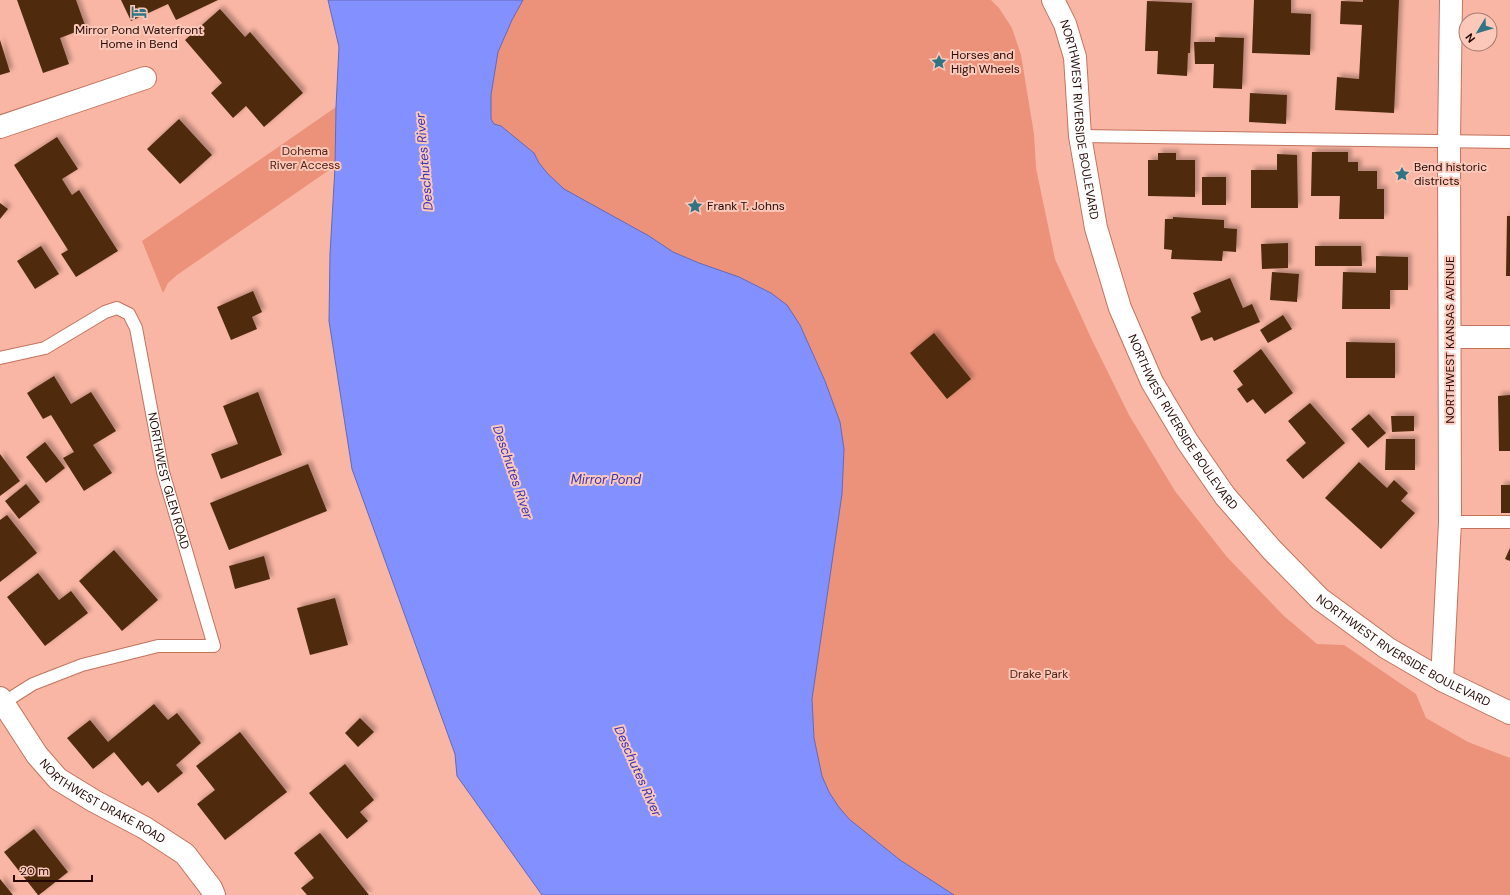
<svg xmlns="http://www.w3.org/2000/svg" width="1510" height="895" font-family="'DM Sans',sans-serif">
	<style>
		.green { fill: #ec927b }
		.water { fill: #8291ff; stroke: #6668b3 }
		.building { fill: #4f2c11; filter: url(#shadow) }
		.lines { fill: none; stroke-linecap: round; stroke-linejoin: round }
		.lane-casing { stroke: #c2735e; stroke-width: 14 }
		.street-casing { stroke: #c2735e; stroke-width: 24 }
		.secondary-casing { stroke: #c2735e; stroke-width: 24 }
		.lane { stroke: #fff; stroke-width: 12 }
		.street { stroke: #fff; stroke-width: 22 }
		.secondary { stroke: #fff; stroke-width: 22 }
		.labels { text-anchor: middle; dominant-baseline: central; stroke-width: 4; stroke-linejoin: round; paint-order: stroke }
		.poi-label { font-size: 12px; fill: #250803; stroke: #fcc8ba; text-anchor: start }
		.street-label { font-size: 12px; fill: #250803; stroke: #fcc8ba }
		.park-label { font-size: 12px; fill: #502013; stroke: #fcc8ba }
		.water-label { font-size: 13px; font-style: italic; fill: #3834b2; stroke: #fcc8ba }
	</style>
	<defs>
		<filter id="shadow"><feDropShadow dx="3.5" dy="-3.5" stdDeviation="2" flood-color="#0004"/></filter>
	</defs>
	<rect width="100%" height="100%" fill="#fab6a4"/>
	<g class="green">
		<path d="M 523,0 L 991,0 L 999,8 L 1012,28 L 1021,55 L 1034,134 L 1036,168 L 1055,259 L 1092,340 L 1129,415 L 1175,491 L 1227,557 L 1284,616 L 1317,644 L 1344,645 L 1416,694 L 1426,718 L 1468,742 L 1510,758 L 1510,895 L 954,895 L 900,860 L 849,819 L 838,806 L 829,792 L 822,776 L 814,738 L 812,699 L 842,494 L 844,449 L 840,422 L 825,381 L 800,325 L 699,263 L 673,252 L 649,236 L 564,189 L 548,174 L 539,163 L 534,153 L 501,126 L 494,124 L 491,119 L 491,95 L 498,52 L 512,20 Z"/>
		<path d="M 336,107 L 335,166 L 177,275 L 168,283 L 163,293 L 142,241 Z"/>
	</g>
	<path class="water" d="M 328,0 L 523,0 L 512,20 L 498,52 L 491,95 L 491,119 L 494,124 L 501,126 L 534,153 L 539,163 L 548,174 L 564,189 L 649,236 L 673,252 L 699,263 L 739,277 L 771,293 L 787,305 L 800,325 L 825,381 L 840,422 L 844,449 L 842,494 L 812,699 L 814,738 L 822,776 L 829,792 L 838,806 L 849,819 L 900,860 L 954,895 L 542,895 L 457,776 L 455,754 L 352,469 L 329,321 L 330,254 L 335,167 L 336,107 L 339,47 Z"/>
	<g class="building">
		<path d="M 17,0 L 76,0 L 86,28 L 60,38 L 69,64 L 43,73 Z"/>
		<path d="M 121,0 L 218,0 L 176,20 L 168,4 L 131,21 Z"/>
		<path d="M 1254,0 L 1291,0 L 1291,13 L 1311,14 L 1310,55 L 1252,53 Z"/>
		<path d="M 1363,0 L 1399,0 L 1394,113 L 1335,110 L 1337,77 L 1359,79 L 1362,25 L 1340,24 L 1341,1 L 1363,2 Z"/>
		<path d="M 1147,1 L 1192,3 L 1190,53 L 1188,53 L 1187,76 L 1157,74 L 1158,51 L 1145,51 Z"/>
		<path d="M 220,9 L 245,37 L 250,32 L 303,93 L 264,127 L 246,106 L 233,118 L 211,93 L 222,83 L 185,40 Z"/>
		<path d="M 1215,37 L 1244,38 L 1242,89 L 1213,88 L 1214,64 L 1195,64 L 1194,42 L 1215,42 Z"/>
		<path d="M 0,40 L 10,72 L 0,75 Z"/>
		<path d="M 1250,93 L 1287,95 L 1286,124 L 1249,122 Z"/>
		<path d="M 179,119 L 212,155 L 180,184 L 147,149 Z"/>
		<path d="M 57,137 L 78,169 L 62,179 L 72,195 L 79,190 L 118,251 L 76,277 L 61,254 L 68,250 L 14,165 Z"/>
		<path d="M 1312,152 L 1348,152 L 1348,162 L 1358,162 L 1358,171 L 1377,171 L 1377,189 L 1384,189 L 1384,219 L 1339,219 L 1340,196 L 1311,196 Z"/>
		<path d="M 1158,153 L 1176,153 L 1176,160 L 1195,160 L 1195,197 L 1148,196 L 1148,160 L 1158,160 Z"/>
		<path d="M 1277,154 L 1297,155 L 1298,208 L 1251,208 L 1251,170 L 1277,170 Z"/>
		<rect x="1202" y="177" width="24" height="28"/>
		<path d="M 0,203 L 8,209 L 0,219 Z"/>
		<path d="M 1507,216 L 1510,216 L 1510,276 L 1506,276 Z"/>
		<path d="M 1173,217 L 1224,220 L 1224,228 L 1237,229 L 1236,252 L 1223,251 L 1222,261 L 1171,259 L 1172,250 L 1164,249 L 1165,219 L 1173,219 Z"/>
		<path d="M 1288,243 L 1288,268 L 1262,269 L 1261,244 Z"/>
		<path d="M 41,246 L 59,274 L 35,289 L 17,261 Z"/>
		<path d="M 1315,246 L 1361,246 L 1362,266 L 1315,266 Z"/>
		<path d="M 1376,256 L 1408,257 L 1408,290 L 1390,290 L 1390,309 L 1342,309 L 1343,272 L 1376,273 Z"/>
		<path d="M 1272,272 L 1299,274 L 1297,302 L 1270,300 Z"/>
		<path d="M 1230,278 L 1243,308 L 1252,304 L 1260,322 L 1214,341 L 1212,337 L 1201,341 L 1191,317 L 1201,312 L 1193,293 Z"/>
		<path d="M 253,291 L 262,312 L 252,317 L 257,329 L 231,340 L 217,307 Z"/>
		<path d="M 1283,315 L 1292,329 L 1268,343 L 1260,330 Z"/>
		<path d="M 934,333 L 971,379 L 947,399 L 910,353 Z"/>
		<path d="M 1346,342 L 1395,343 L 1395,378 L 1346,378 Z"/>
		<path d="M 1261,349 L 1293,393 L 1265,414 L 1253,399 L 1247,403 L 1237,389 L 1243,385 L 1233,371 Z"/>
		<path d="M 54,376 L 71,404 L 91,392 L 116,431 L 93,445 L 112,473 L 84,491 L 63,458 L 74,452 L 51,415 L 43,419 L 27,393 Z"/>
		<path d="M 258,392 L 282,455 L 221,479 L 211,454 L 238,444 L 223,406 Z"/>
		<path d="M 1510,395 L 1510,451 L 1499,451 L 1498,396 Z"/>
		<path d="M 1310,403 L 1345,443 L 1303,479 L 1286,460 L 1306,443 L 1288,421 Z"/>
		<path d="M 1369,414 L 1386,433 L 1368,448 L 1351,429 Z"/>
		<path d="M 1391,416 L 1414,416 L 1414,431 L 1392,432 Z"/>
		<path d="M 1386,439 L 1415,439 L 1415,470 L 1385,470 Z"/>
		<path d="M 45,442 L 65,468 L 46,483 L 26,457 Z"/>
		<path d="M 0,454 L 20,481 L 0,496 Z"/>
		<path d="M 1359,462 L 1387,488 L 1394,480 L 1408,493 L 1401,501 L 1415,513 L 1381,549 L 1325,498 Z"/>
		<path d="M 308,464 L 327,511 L 229,550 L 210,503 Z"/>
		<path d="M 26,484 L 40,502 L 19,519 L 5,501 Z"/>
		<rect x="1501" y="485" width="9" height="28"/>
		<path d="M 7,515 L 37,553 L 0,582 L 0,520 Z"/>
		<path d="M 1510,548 L 1510,561 L 1505,559 Z"/>
		<path d="M 114,550 L 158,600 L 122,631 L 79,581 Z"/>
		<path d="M 264,556 L 270,579 L 235,589 L 229,566 Z"/>
		<path d="M 38,573 L 59,600 L 71,591 L 88,613 L 45,646 L 7,597 Z"/>
		<path d="M 335,598 L 348,645 L 310,655 L 297,608 Z"/>
		<path d="M 154,704 L 168,720 L 177,713 L 201,743 L 176,765 L 183,773 L 158,793 L 148,781 L 142,786 L 114,752 L 93,769 L 67,738 L 90,720 L 108,742 Z"/>
		<path d="M 360,718 L 374,732 L 358,747 L 345,733 Z"/>
		<path d="M 240,732 L 287,792 L 225,840 L 197,804 L 215,790 L 196,766 Z"/>
		<path d="M 345,764 L 374,800 L 360,812 L 368,821 L 347,839 L 309,793 Z"/>
		<path d="M 34,829 L 68,872 L 39,895 L 38,895 L 4,852 Z"/>
		<path d="M 320,833 L 369,895 L 307,895 L 301,888 L 314,878 L 294,853 Z"/>
		<path d="M 0,879 L 13,895 L 0,895 Z"/>
	</g>
	<g class="lines">
		<defs>
			<g id="lane">
				<path d="M 1080,136 L 1510,142"/>
				<path id="s1" d="M 0,358 L 45,348 L 105,312 L 117,308 L 129,314 L 136,328 L 163,472 L 214,646 L 158,646 L 82,665 L 33,684 L 3,703"/>
				<path d="M 1450,522 L 1510,522"/>
			</g>
			<g id="street">
				<path d="M 0,127 L 145,78"/>
				<path d="M 1450,337 L 1510,337"/>
				<path d="M 1442,680 L 1450,522 L 1449,142 L 1451,0"/>
				<path id="s2" d="M 0,698 L 37,755 L 58,779 L 94,801 L 145,828 L 185,854 L 211,888 L 214,895"/>
			</g>
			<g id="secondary">
				<path id="s3" d="M 1053,0 L 1065,24 L 1075,57 L 1080,136 L 1096,228 L 1120,308 L 1152,382 L 1187,441 L 1225,496 L 1272,550 L 1320,599 L 1387,648 L 1442,680 L 1510,713"/>
			</g>
		</defs>
		<use href="#lane" class="lane-casing"/>
		<use href="#street" class="street-casing"/>
		<use href="#secondary" class="secondary-casing"/>
		<use href="#lane" class="lane"/>
		<use href="#street" class="street"/>
		<use href="#secondary" class="secondary"/>
	</g>
	<defs>
		<symbol id="hotel-bare" viewBox="-9 -9 18 18"><path d="M-6-4.5h1.5V1H6V5H4.5V3h-9V5H-6ZM-4 0a1.8 1.8 0 1 1 3.6 0ZM.5 0V-2.5h3Q6-2.5 6 0Z" fill="#317585" stroke="#fcc8ba" stroke-width="2.5" paint-order="stroke"/></symbol>
		<symbol id="sight-bare" viewBox="-9 -9 18 18"><path d="M0-6L1.8-2.2L6-1.7L2.9 1.2L3.7 5.4L0 3.3L-3.7 5.4L-2.9 1.2L-6-1.7L-1.8-2.2Z" fill="#317585" stroke="#fcc8ba" stroke-width="2.5" paint-order="stroke"/></symbol>
	</defs>
	<g fill-rule="evenodd">
		<use href="#hotel-bare" x="128" y="1" width="22" height="22"/>
		<use href="#sight-bare" x="928" y="51" width="22" height="22"/>
		<use href="#sight-bare" x="1391" y="163" width="22" height="22"/>
		<use href="#sight-bare" x="684" y="195" width="22" height="22"/>
	</g>
	<g class="labels">
		<g class="poi-label">
			<text x="139" y="30" text-anchor="middle">Mirror Pond Waterfront<tspan x="139" dy="14">Home in Bend</tspan></text>
			<text x="951" y="55">Horses and<tspan x="951" dy="14">High Wheels</tspan></text>
			<text x="1414" y="167">Bend historic<tspan x="1414" dy="14">districts</tspan></text>
			<text x="707" y="206">Frank T. Johns</text>
		</g>
		<g class="street-label">
			<text stroke="none"><textPath href="#s3" startOffset="124">NORTHWEST RIVERSIDE BOULEVARD</textPath></text>
			<text transform="translate(1450 340) rotate(-90)">NORTHWEST KANSAS AVENUE</text>
			<text stroke="none"><textPath href="#s3" startOffset="448">NORTHWEST RIVERSIDE BOULEVARD</textPath></text>
			<text stroke="none"><textPath href="#s1" startOffset="314">NORTHWEST GLEN ROAD</textPath></text>
			<text stroke="none"><textPath href="#s3" startOffset="772">NORTHWEST RIVERSIDE BOULEVARD</textPath></text>
			<text stroke="none"><textPath href="#s2" startOffset="149">NORTHWEST DRAKE ROAD</textPath></text>
		</g>
		<g class="park-label">
			<text x="305" y="151">Dohema<tspan x="305" dy="14">River Access</tspan></text>
			<text x="1039" y="674">Drake Park</text>
		</g>
		<g class="water-label">
			<text transform="translate(424 162) rotate(-95)">Deschutes River</text>
			<text transform="translate(513 472) rotate(71)">Deschutes River</text>
			<text x="606" y="479">Mirror Pond</text>
			<text transform="translate(638 771) rotate(66)">Deschutes River</text>
		</g>
	</g>
	<g transform="translate(1478 32) rotate(232)"><circle r="19" fill="#fcc8ba" stroke="#a67b71"/>
	<path d="M0-3L7 15L0 10L-7 15Z" fill="#317585"/>
	<text y="-6" font-size="11" font-weight="bold" text-anchor="middle" fill="#250803">N</text>
	</g>
	<path d="M14 875v6h78v-6" fill="none" stroke="#250803" stroke-width="2"/>
	<text x="20" y="875" font-size="12" fill="#250803" stroke="#fcc8ba" stroke-width="3" paint-order="stroke">20 m</text>
</svg>
